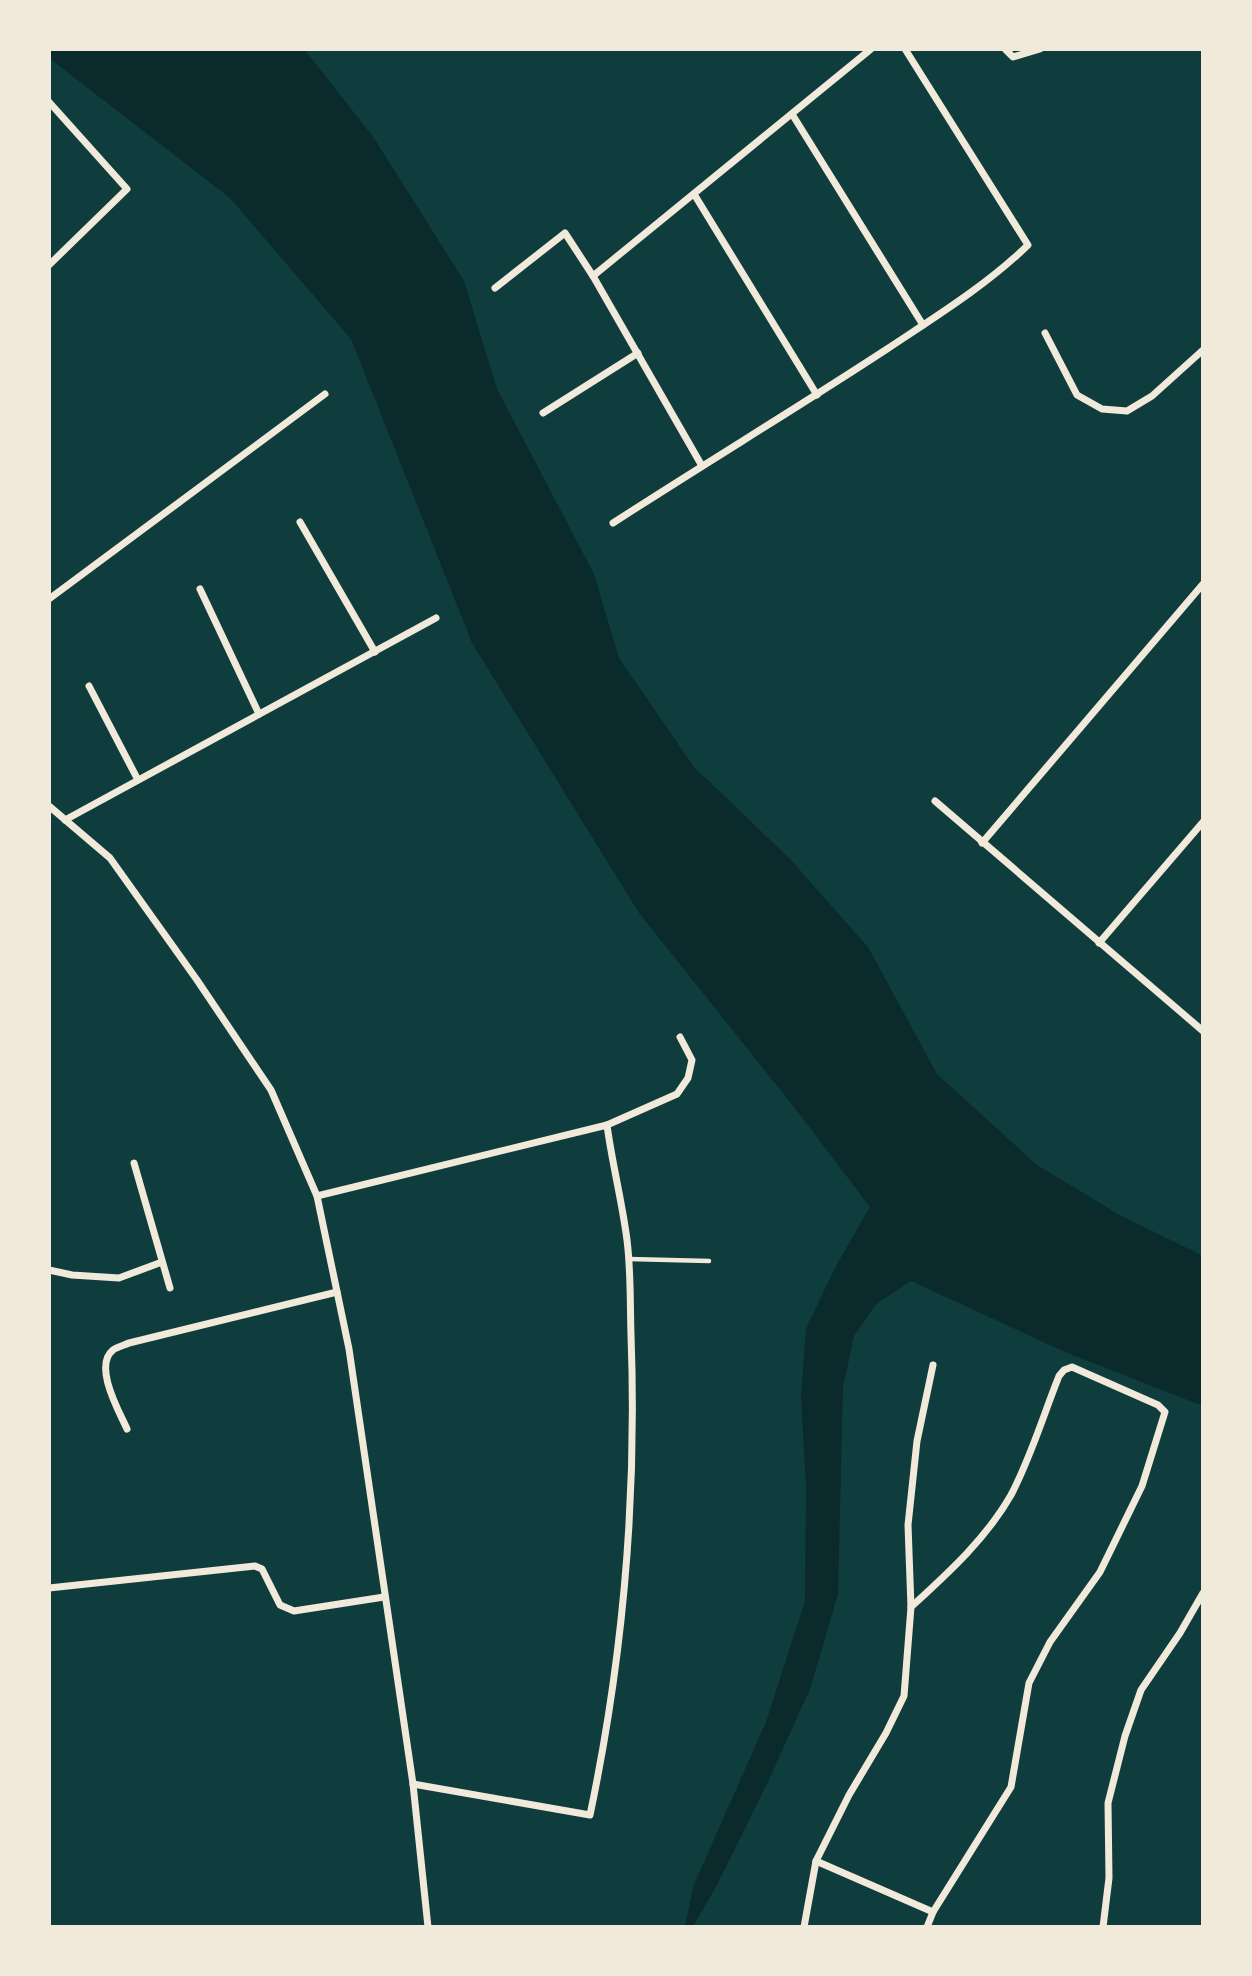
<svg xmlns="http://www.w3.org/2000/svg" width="1252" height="1976" font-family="'Open Sans',sans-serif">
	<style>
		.water { fill: #0a2a2b }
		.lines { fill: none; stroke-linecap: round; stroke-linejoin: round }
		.service { stroke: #f1e9da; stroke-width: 4.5 }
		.minor { stroke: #f1e9da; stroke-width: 7 }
	</style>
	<rect width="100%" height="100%" fill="#0f3d3e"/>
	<path class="water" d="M 49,49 L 304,49 L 374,138 L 464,281 L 497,389 L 594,574 L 619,658 L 694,767 L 791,860 L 868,947 L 937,1074 L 1037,1165 L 1118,1214 L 1203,1256 L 1203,1406 L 1065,1352 L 911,1281 L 876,1304 L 854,1336 L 843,1387 L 838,1594 L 810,1689 L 766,1786 L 717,1885 L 693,1927 L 685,1927 L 693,1887 L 766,1722 L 805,1601 L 806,1485 L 801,1397 L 806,1328 L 837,1264 L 870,1207 L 794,1107 L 639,913 L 472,643 L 351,339 L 230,198 L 49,58 Z"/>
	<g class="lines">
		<path class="service" d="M 629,1259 L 709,1261"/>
		<g class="minor">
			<path d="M 1005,49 L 1013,57 L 1040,49"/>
			<path d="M 49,102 L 127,189 L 49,265"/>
			<path d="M 792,114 L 923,325"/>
			<path d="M 694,194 L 817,395"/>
			<path d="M 593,276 L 871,49"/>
			<path d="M 495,288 L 565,233 L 593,276 L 702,466"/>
			<path d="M 1045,333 L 1077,395 L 1102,409 L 1127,411 L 1152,396 L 1203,350"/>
			<path d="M 543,413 L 638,353"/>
			<path d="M 300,522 L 375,652"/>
			<path d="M 613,523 C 704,464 797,408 887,349 C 935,317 987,285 1028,245 L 905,49"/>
			<path d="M 200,589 L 259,714"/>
			<path d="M 49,599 L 325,394"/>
			<path d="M 89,686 L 138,780"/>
			<path d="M 935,801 L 1203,1031"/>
			<path d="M 49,806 L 110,858 L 197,980 L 271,1090 L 317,1196 L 349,1349 L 413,1784 L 428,1927"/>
			<path d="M 65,820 L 436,618"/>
			<path d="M 982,843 L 1203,584"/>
			<path d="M 1099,943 L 1203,822"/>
			<path d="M 134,1163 L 170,1288"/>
			<path d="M 317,1196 L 607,1125"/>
			<path d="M 49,1270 L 72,1275 L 119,1278 L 162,1262"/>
			<path d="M 127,1429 C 119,1411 93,1366 113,1350 C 117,1347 125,1345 129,1343 L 337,1292"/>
			<path d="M 49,1588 L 255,1566 L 262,1569 L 280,1605 L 294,1611 L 384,1597"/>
			<path d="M 911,1607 C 947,1574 986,1539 1011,1495 C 1031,1457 1043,1416 1059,1376 L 1064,1370 L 1072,1367 L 1158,1405 L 1165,1412 L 1142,1486 L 1100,1572 L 1050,1642 L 1029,1683 L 1011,1787 L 933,1912 L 927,1927"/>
			<path d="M 413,1784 L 590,1815 C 623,1658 637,1495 631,1335 C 630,1304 631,1271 627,1240 C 622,1201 612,1163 607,1125 L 677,1094 L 688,1078 L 692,1060 L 680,1037"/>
			<path d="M 816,1861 L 933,1912"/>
			<path d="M 804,1927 L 816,1861 L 849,1795 L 886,1733 L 904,1696 L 911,1607 L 908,1525 L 917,1441 L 933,1365"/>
			<path d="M 1103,1927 L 1109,1878 L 1108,1803 L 1125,1736 L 1141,1690 L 1180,1633 L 1203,1593"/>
		</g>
	</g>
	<rect width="1252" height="1976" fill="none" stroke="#f1e9da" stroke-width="102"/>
</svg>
